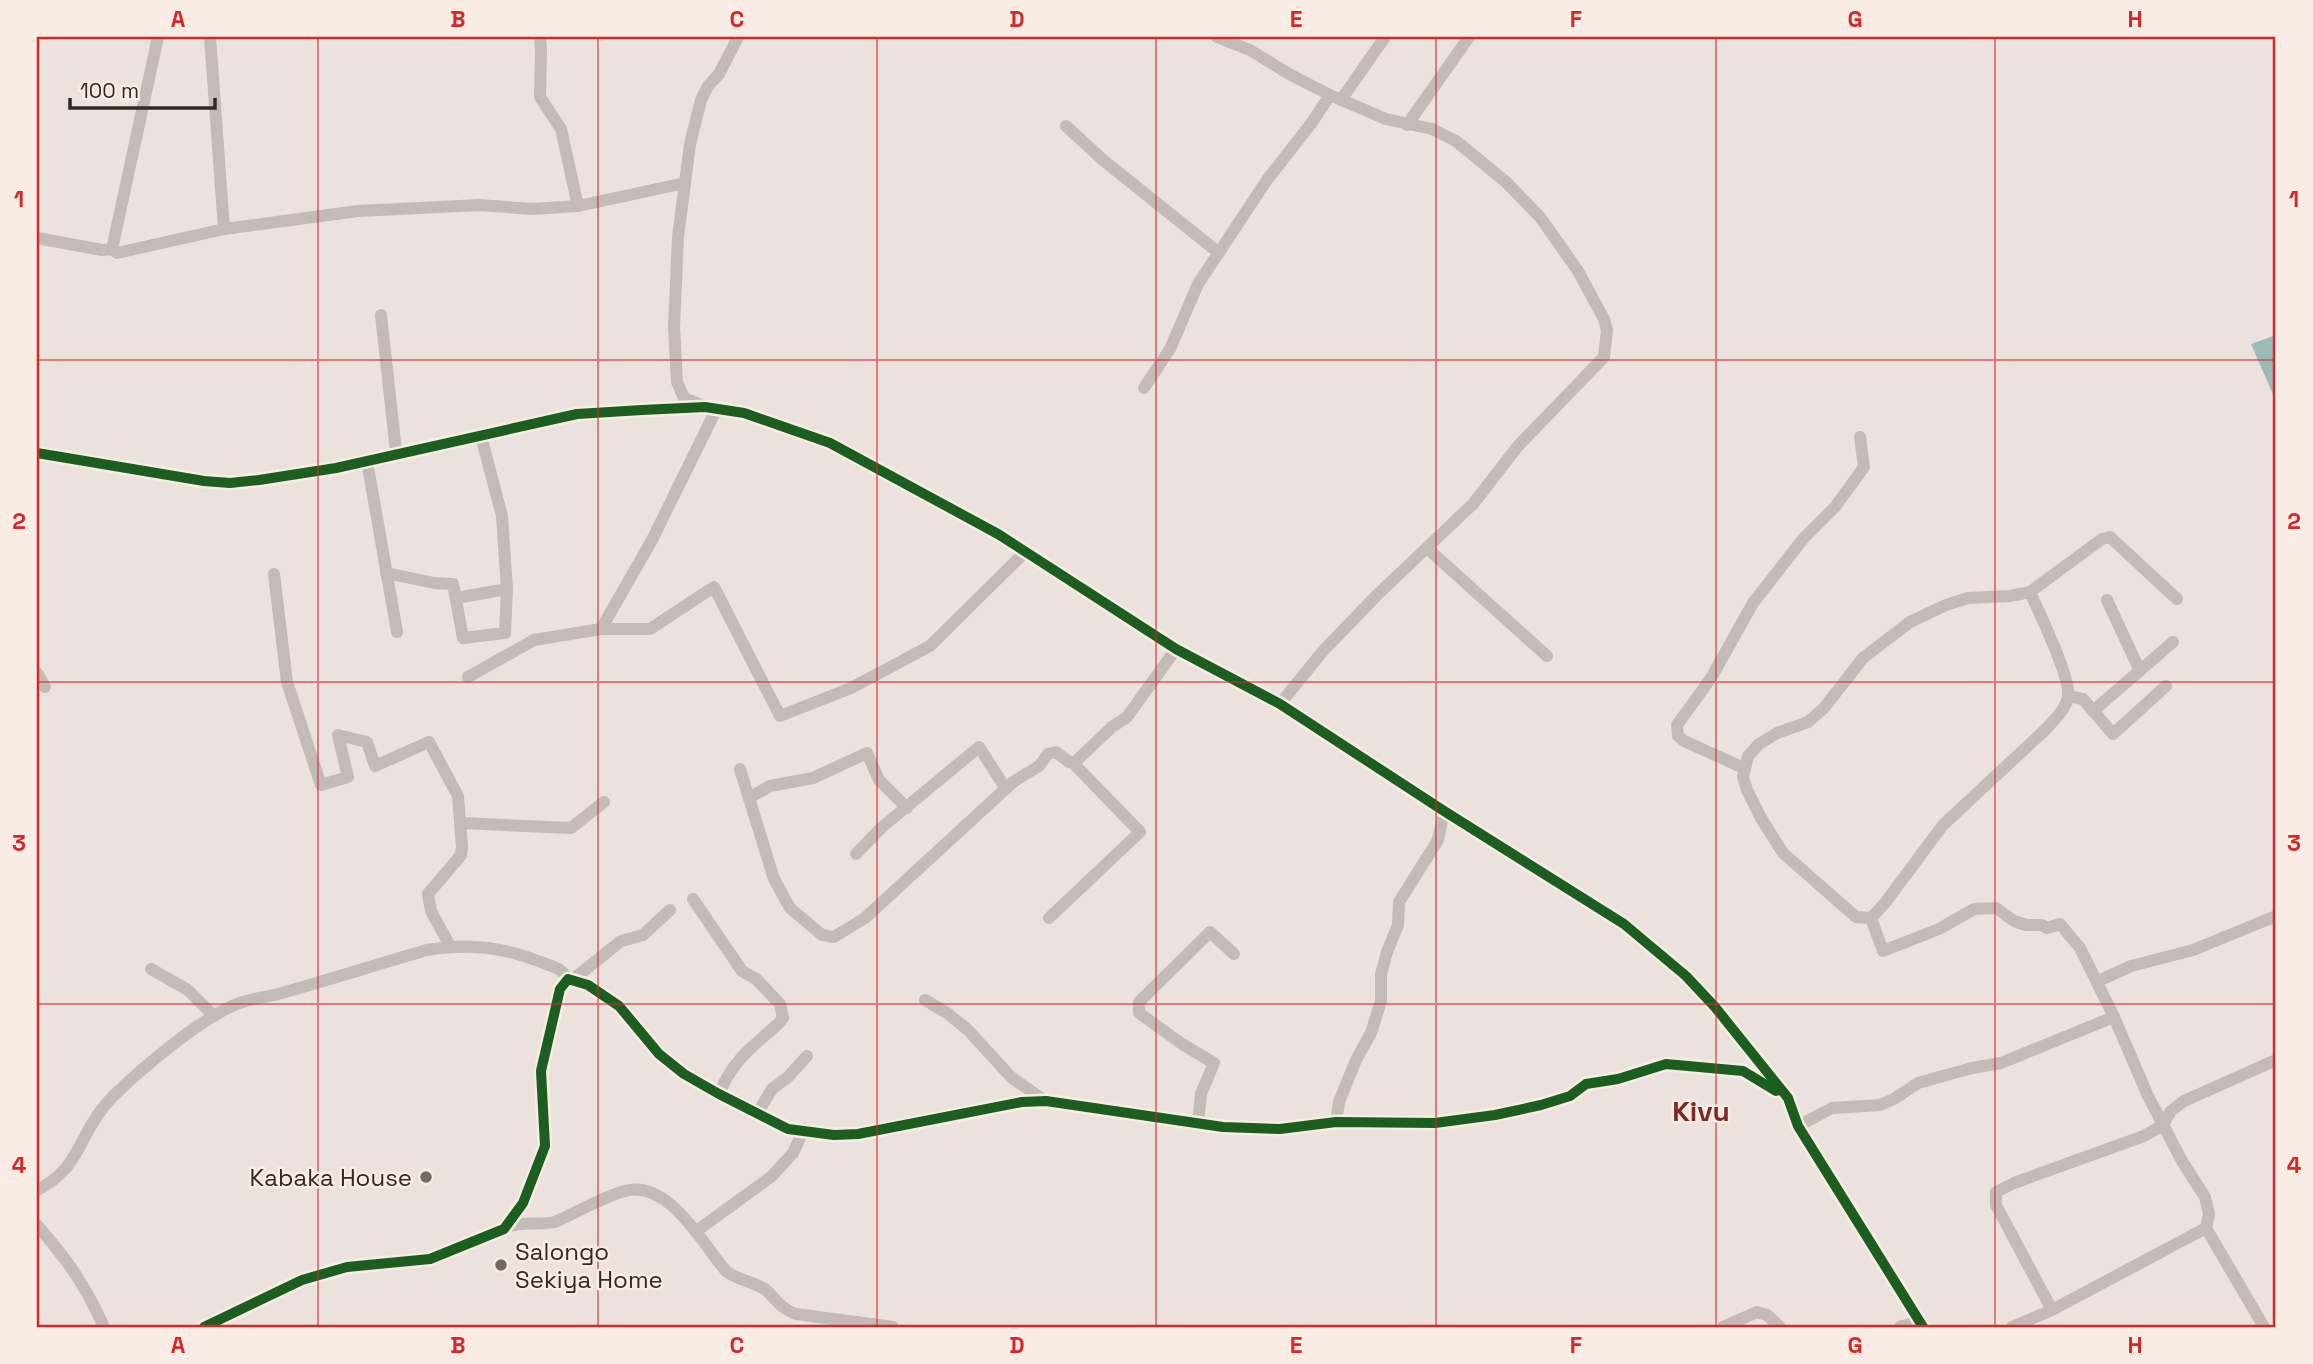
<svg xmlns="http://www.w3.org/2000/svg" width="2313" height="1364" font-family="'Space Grotesk',sans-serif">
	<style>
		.water { fill: #9bbcb6 }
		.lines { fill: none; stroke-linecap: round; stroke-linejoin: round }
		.minor { stroke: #c3bbb8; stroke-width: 12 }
		.cycleway-casing { stroke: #f8ece5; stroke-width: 15 }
		.cycleway { stroke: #1b5e20; stroke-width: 10 }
		.grid { fill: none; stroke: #d62828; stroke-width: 2; stroke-opacity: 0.55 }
		.poi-dot { fill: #736966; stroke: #f8ece5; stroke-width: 2.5 }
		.labels { text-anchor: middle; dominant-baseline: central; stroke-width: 5; stroke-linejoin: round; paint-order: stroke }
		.poi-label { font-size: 24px; fill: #332826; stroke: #f8ece5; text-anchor: end }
		.quarter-label { font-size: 28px; font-weight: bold; fill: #7e2923; stroke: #f8ece5 }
		.neatline { fill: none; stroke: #d62828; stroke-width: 2.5 }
		.grid-label { font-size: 23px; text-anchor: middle; font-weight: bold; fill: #d62828 }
	</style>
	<rect width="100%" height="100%" fill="#ebe2de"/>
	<path class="water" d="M 2276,335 L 2276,401 L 2251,344 Z"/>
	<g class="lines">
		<g class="minor">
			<path d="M 210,37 L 224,229"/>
			<path d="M 540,37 L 541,50 L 540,97 L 561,129 L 578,206"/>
			<path d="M 1217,37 L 1250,50 L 1289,74 L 1330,95 L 1386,119 L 1432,129 L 1456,141 L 1506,182 L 1540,217 L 1578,271 L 1604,319 L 1607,330 L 1604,357 L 1518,446 L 1473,504 L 1377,595 L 1323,651 L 1280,704"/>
			<path d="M 1341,100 L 1385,37"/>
			<path d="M 1407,125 L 1469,37"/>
			<path d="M 1066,126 L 1103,160 L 1219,253"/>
			<path d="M 37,238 L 102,250 L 112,249 L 117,253 L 224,229 L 358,211 L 479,205 L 532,209 L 578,206 L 685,183"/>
			<path d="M 112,249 L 158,37"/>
			<path d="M 381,315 L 396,451 L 395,455"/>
			<path d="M 1144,388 L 1170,349 L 1198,284 L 1267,180 L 1313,121 L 1330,95"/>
			<path d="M 702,405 L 684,398 L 677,382 L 674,327 L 678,237 L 690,144 L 701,100 L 708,86 L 719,74 L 738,37"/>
			<path d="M 481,436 L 502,516 L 507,589"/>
			<path d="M 37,453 L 204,481 L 230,483 L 259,480 L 336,468 L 577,414 L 642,410 L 705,407 L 744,413 L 830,443 L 998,534 L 1176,649 L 1280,704 L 1444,811 L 1624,924 L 1686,976 L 1715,1007 L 1788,1098 L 1798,1126 L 1923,1327"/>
			<path d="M 367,461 L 397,632"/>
			<path d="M 1428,549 L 1547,656"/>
			<path d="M 386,573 L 434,583 L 453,584 L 463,638 L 505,633 L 507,589 L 456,598"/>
			<path d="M 274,574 L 287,682 L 321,785 L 348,777 L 338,735 L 367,742 L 375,766 L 429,742 L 458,796 L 462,847 L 461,855 L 428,894 L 431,911 L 450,946"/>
			<path d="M 2107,600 L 2140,671"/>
			<path d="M 601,629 L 650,629 L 714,587 L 780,716 L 851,688 L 930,646 L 1025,552"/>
			<path d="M 37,673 L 45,687"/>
			<path d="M 468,677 L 534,640 L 601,629 L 652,540 L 717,408"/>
			<path d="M 2068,696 L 2083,699 L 2113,734 L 2166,686"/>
			<path d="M 2093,711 L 2173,642"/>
			<path d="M 1744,768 L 1684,741 L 1678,736 L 1677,725 L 1711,678 L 1753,603 L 1803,539 L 1835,507 L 1864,467 L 1860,437"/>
			<path d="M 740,769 L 774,879 L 790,908 L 822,935 L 834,937 L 865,918 L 1013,782 L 1039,766 L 1048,754 L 1056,752 L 1069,762 L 1075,762 L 1112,727 L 1127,717 L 1176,649"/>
			<path d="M 749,798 L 770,786 L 813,778 L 867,753 L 879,780 L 907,808"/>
			<path d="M 461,823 L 571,828 L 604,802"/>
			<path d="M 856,854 L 881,828 L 979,747 L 1006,789"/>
			<path d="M 693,899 L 742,971 L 756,979 L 780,1004 L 783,1018 L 779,1023 C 753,1047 733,1059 719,1094"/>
			<path d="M 1049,918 L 1140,832 L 1073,763"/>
			<path d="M 1871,918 L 1885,903 L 1943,825 L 2046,729 C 2054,720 2066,709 2068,697 C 2071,677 2039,613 2030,592"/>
			<path d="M 151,969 L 188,990 L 214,1016"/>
			<path d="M 571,981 L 621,941 L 643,935 L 670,910"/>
			<path d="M 2098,981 L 2131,966 L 2193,950 L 2276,916"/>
			<path d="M 925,1000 L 947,1013 L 968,1030 L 1011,1077 L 1045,1101"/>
			<path d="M 757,1114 L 772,1089 L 788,1077 L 807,1056"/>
			<path d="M 1336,1122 L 1339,1102 L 1356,1060 L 1371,1033 L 1381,1001 L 1381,974 L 1387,952 L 1398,925 L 1399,902 L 1438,840 L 1444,811"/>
			<path d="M 1198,1124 L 1201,1094 L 1214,1063 L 1182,1044 L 1139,1013 L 1139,1002 L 1210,932 L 1234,954"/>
			<path d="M 1798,1126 L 1832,1108 L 1880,1105 L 1894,1099 L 1918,1083 L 1972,1068 L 2001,1063 L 2114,1017 L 2080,948 L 2060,924 L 2047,928 L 2042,925 L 2026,925 L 2014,921 L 1996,908 L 1974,909 L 1939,929 L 1883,951 L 1871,918 L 1856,917 L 1783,853 L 1761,818 L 1747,790 L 1743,777 L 1748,756 L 1759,744 L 1777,733 L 1808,722 L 1824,708 L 1863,658 L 1910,622 L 1946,605 L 1968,598 L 2010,596 L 2030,592 L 2102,539 L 2110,537 L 2177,599"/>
			<path d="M 37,1190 C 77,1171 78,1140 102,1109 C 109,1099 120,1090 128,1082 C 156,1057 198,1022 232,1006 C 247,999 263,998 278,994 C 328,980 378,964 427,950 C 468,943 503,947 541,962 C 553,967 561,967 568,979"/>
			<path d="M 37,1225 C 68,1261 84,1283 104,1327"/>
			<path d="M 2206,1228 L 2264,1327"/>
			<path d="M 504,1229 C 518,1220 538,1226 555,1222 C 578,1212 600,1198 625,1191 C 669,1179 703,1245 726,1271 C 738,1281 754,1281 766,1290 C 777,1300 781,1309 796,1314 L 893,1327"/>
			<path d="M 695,1229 L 698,1230 L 772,1176 L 793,1153 L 804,1129"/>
			<path d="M 2052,1310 L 1996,1205 L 1996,1192 L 2014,1183 L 2144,1136 L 2163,1125 L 2171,1111 L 2184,1101 L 2276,1060"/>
			<path d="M 204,1327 L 302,1280 L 347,1267 L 430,1259 L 504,1229 L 523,1203 L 545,1146 L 541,1071 L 560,989 L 568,979 L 588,985 L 619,1006 L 659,1054 L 684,1074 L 719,1094 L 788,1129 L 834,1135 L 858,1134 L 1022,1102 L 1046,1101 L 1223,1127 L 1280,1129 L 1336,1122 L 1435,1123 L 1495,1115 L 1541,1105 L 1570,1096 L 1586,1084 L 1618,1079 L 1666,1064 L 1743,1071 L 1779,1093"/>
			<path d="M 1723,1327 L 1757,1312 L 1767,1315 L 1780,1327"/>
			<path d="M 1900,1327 L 1919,1321"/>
			<path d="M 2012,1327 L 2052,1310 L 2206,1228 L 2209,1214 L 2205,1197 L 2182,1161 L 2148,1096 L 2114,1017"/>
		</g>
		<defs>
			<g id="cycleway">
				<path d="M 37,453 L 204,481 L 230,483 L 259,480 L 336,468 L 577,414 L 642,410 L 705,407 L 744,413 L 830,443 L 998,534 L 1176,649 L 1280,704 L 1444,811 L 1624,924 L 1686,976 L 1715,1007 L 1788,1098 L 1798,1126 L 1923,1327"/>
				<path d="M 204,1327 L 302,1280 L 347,1267 L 430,1259 L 504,1229 L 523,1203 L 545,1146 L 541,1071 L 560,989 L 568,979 L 588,985 L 619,1006 L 659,1054 L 684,1074 L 719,1094 L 788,1129 L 834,1135 L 858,1134 L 1022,1102 L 1046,1101 L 1223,1127 L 1280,1129 L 1336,1122 L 1435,1123 L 1495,1115 L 1541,1105 L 1570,1096 L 1586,1084 L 1618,1079 L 1666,1064 L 1743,1071 L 1776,1091"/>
			</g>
		</defs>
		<use href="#cycleway" class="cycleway-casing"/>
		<use href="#cycleway" class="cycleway"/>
	</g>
	<path class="grid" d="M 318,37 L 318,1327M 598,37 L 598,1327M 877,37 L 877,1327M 1156,37 L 1156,1327M 1436,37 L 1436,1327M 1716,37 L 1716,1327M 1995,37 L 1995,1327M 37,360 L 2276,360M 37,682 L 2276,682M 37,1004 L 2276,1004"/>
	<g class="poi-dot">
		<circle cx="426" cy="1177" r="7"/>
		<circle cx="501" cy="1265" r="7"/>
	</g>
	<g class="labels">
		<g class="poi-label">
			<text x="412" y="1177">Kabaka House</text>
			<text x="515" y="1251" text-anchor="start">Salongo<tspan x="515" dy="28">Sekiya Home</tspan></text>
		</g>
		<g class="quarter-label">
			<text x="1701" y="1111">Kivu</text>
		</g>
	</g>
	<rect width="2313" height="1364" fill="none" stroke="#f8ece5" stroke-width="77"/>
	<path d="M70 98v10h145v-10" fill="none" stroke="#332826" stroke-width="3.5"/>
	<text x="80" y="98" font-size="21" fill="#332826" stroke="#f8ece5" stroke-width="5" paint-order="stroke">100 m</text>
	<rect x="38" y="38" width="2236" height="1288" class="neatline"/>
	<g class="grid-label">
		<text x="178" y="27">A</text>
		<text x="458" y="27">B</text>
		<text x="737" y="27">C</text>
		<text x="1017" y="27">D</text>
		<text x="1296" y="27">E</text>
		<text x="1576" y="27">F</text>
		<text x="1855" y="27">G</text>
		<text x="2135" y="27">H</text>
		<text x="19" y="207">1</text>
		<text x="2294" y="207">1</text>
		<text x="19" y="529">2</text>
		<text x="2294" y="529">2</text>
		<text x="19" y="851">3</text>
		<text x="2294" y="851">3</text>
		<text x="19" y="1173">4</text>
		<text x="2294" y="1173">4</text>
		<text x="178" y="1353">A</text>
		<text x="458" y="1353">B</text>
		<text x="737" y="1353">C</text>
		<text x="1017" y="1353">D</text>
		<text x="1296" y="1353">E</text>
		<text x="1576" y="1353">F</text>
		<text x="1855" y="1353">G</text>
		<text x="2135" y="1353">H</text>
	</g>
</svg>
